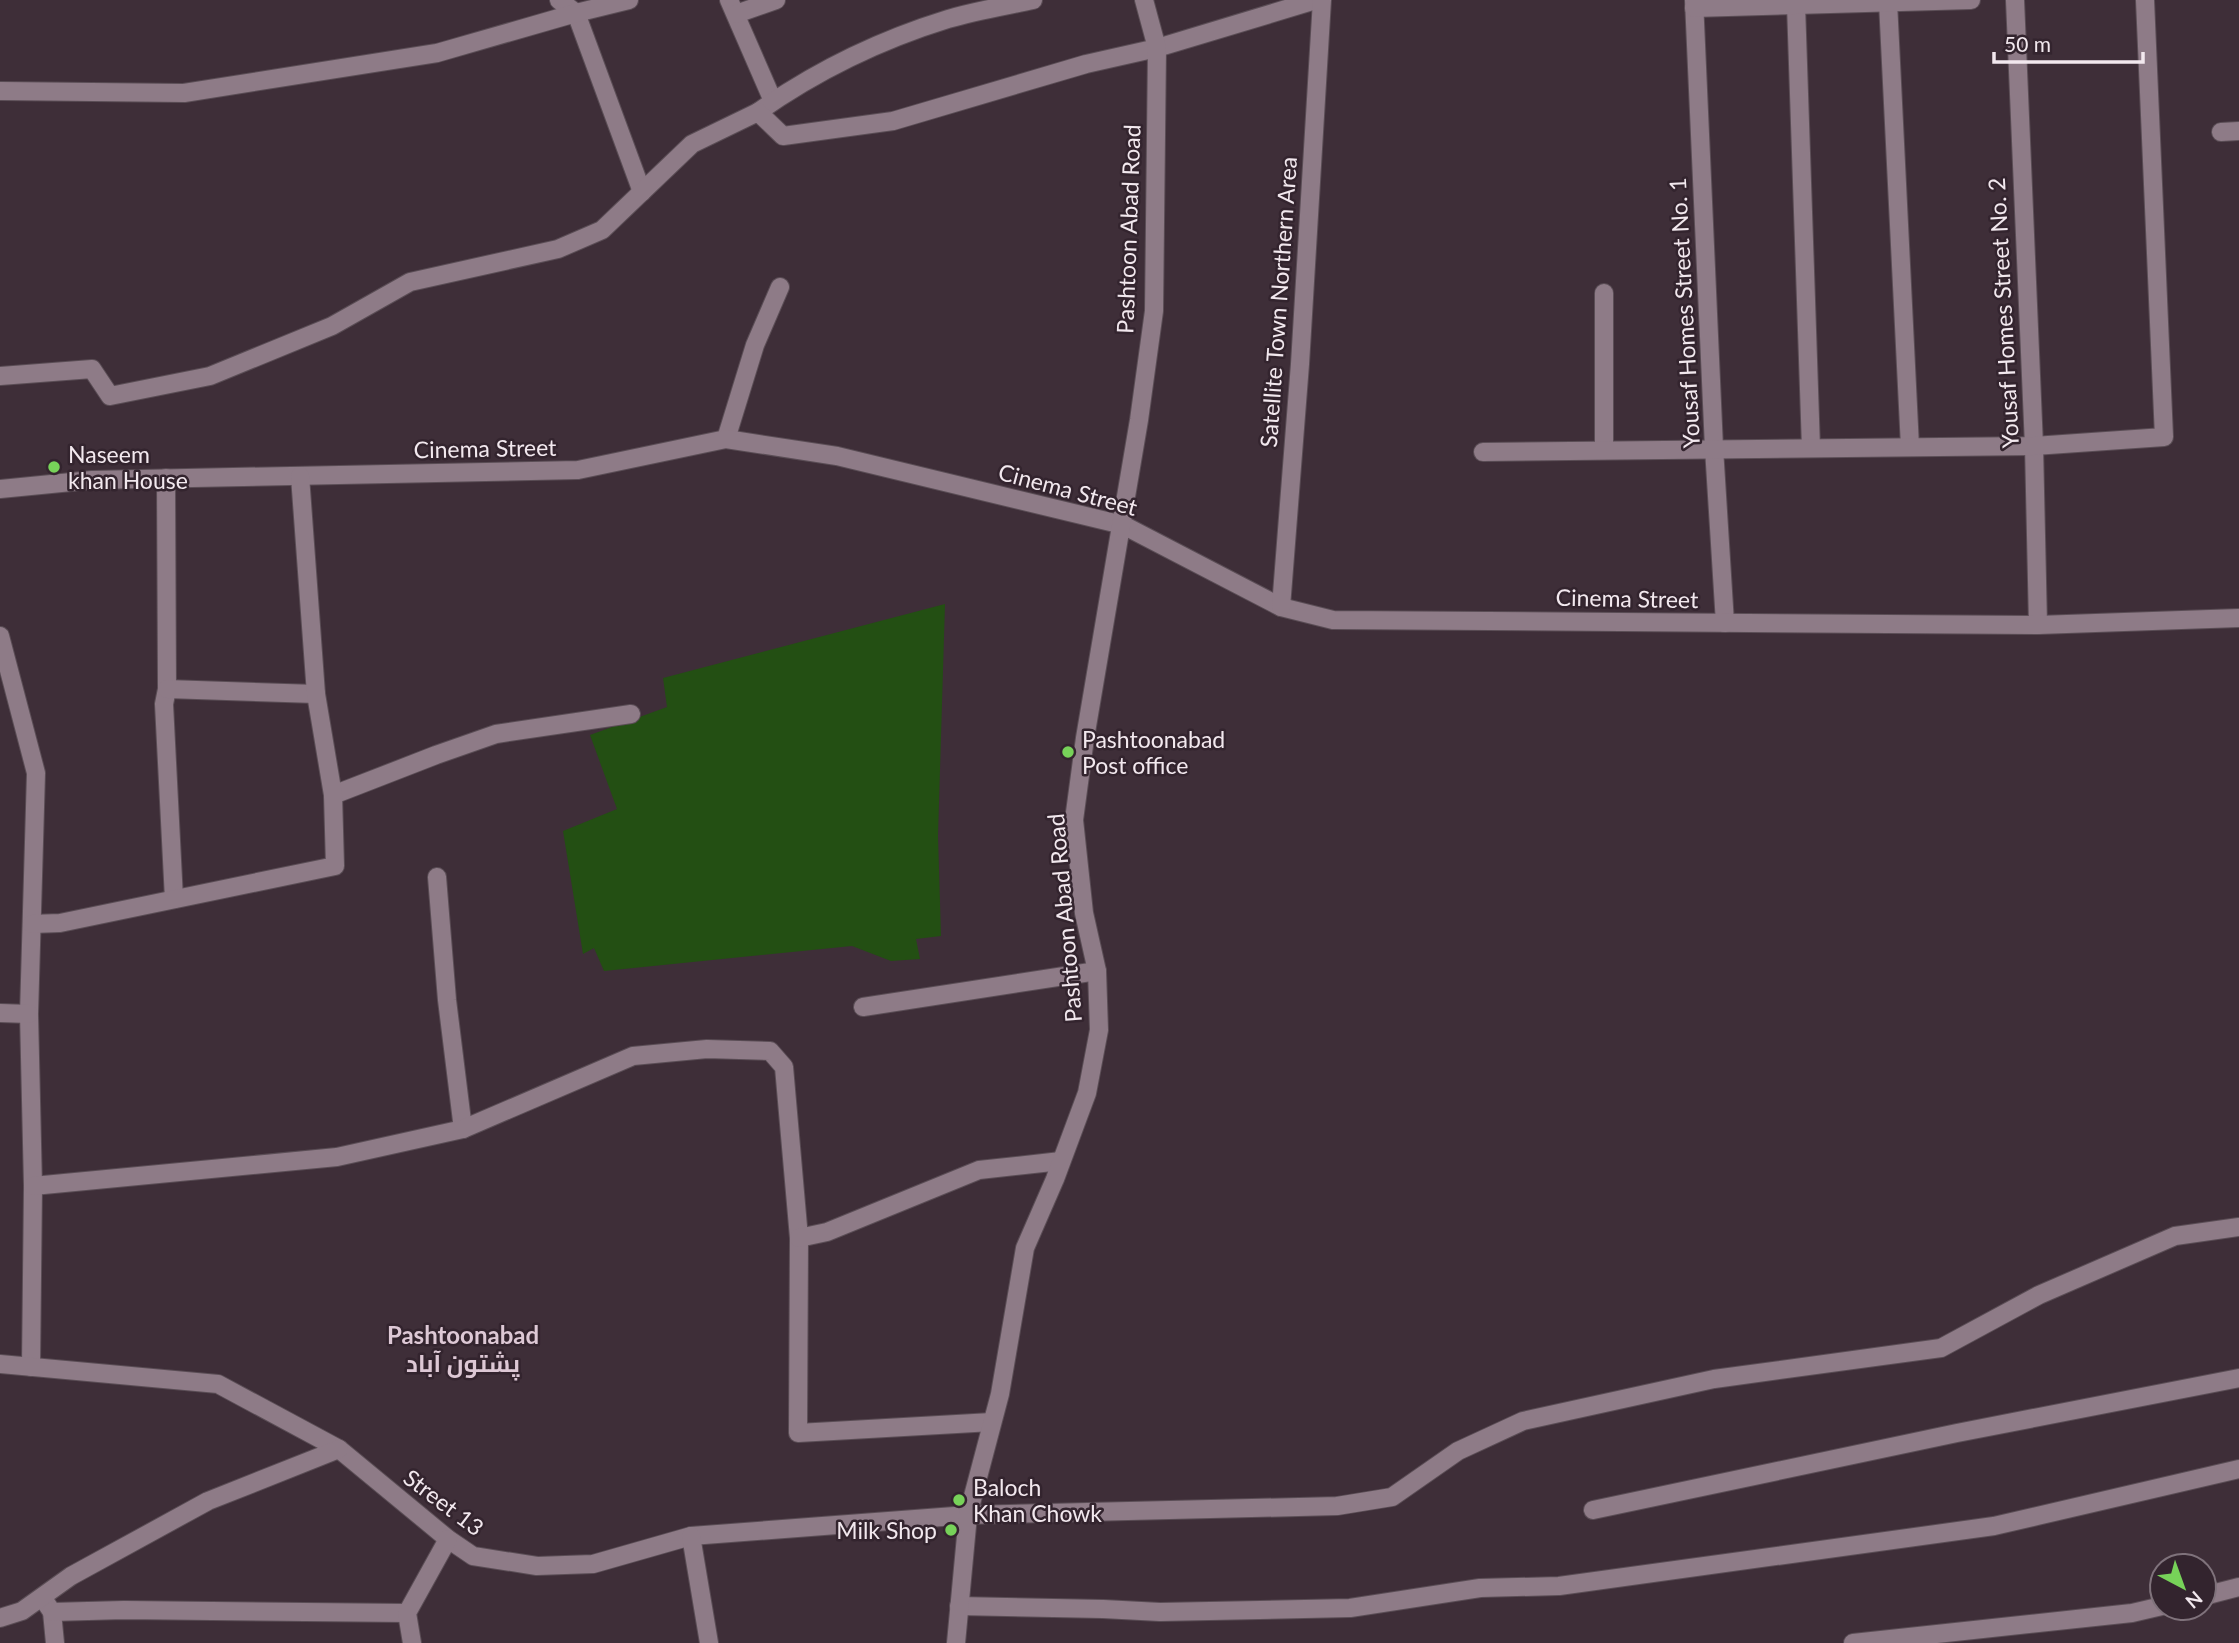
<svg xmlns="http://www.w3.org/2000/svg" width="2239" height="1643" font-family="Lato,Cairo,sans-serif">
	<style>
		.green { fill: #234f13 }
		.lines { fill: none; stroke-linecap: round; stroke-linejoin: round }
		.minor-casing { stroke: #5a4d55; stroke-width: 20 }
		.minor { stroke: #8e7b87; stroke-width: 18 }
		.poi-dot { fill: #77d259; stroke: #33242e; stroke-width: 2.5 }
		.labels { text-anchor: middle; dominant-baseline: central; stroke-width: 5; stroke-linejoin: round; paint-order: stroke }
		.street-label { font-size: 23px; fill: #f2e8ee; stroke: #33242e }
		.poi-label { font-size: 23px; fill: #f2e8ee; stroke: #33242e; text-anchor: start }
		.neighbourhood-label { font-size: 24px; font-weight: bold; fill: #ddc8d5; stroke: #33242e }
	</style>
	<rect width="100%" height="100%" fill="#3e2e38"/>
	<path class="green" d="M 945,604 L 938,836 L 941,936 L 916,939 L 920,959 L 891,961 L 852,946 L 604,971 L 594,948 L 583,954 L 563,831 L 617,809 L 590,735 L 667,707 L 663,678 Z"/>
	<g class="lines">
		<defs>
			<g id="minor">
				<path d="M 559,0 L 576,13 L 642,192"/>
				<path d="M 729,0 L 773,101"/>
				<path d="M 1694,0 L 1714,448 L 1725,623"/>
				<path d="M 2015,0 L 2034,446 L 2038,625"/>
				<path d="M 1888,2 L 1910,447"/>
				<path d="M 1796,5 L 1811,448"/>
				<path d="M 1694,8 L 1971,0"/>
				<path d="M 736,14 L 776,0"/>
				<path d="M 0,91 L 184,93 L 437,53 L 576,13 L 629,0"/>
				<path d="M 758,112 C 816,71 880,40 948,19 C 975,11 1005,6 1033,0"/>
				<path d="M 2221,132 L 2239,131"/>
				<path d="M 0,376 L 92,369 L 110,396 L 210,376 L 332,326 L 410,282 L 558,249 L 602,230 L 692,144 L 758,112 L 783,136 L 893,121 L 1086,64 L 1157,48 L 1316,0"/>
				<path d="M 726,439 L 755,345 L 780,287"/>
				<path d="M 1604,450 L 1604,293"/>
				<path d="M 1483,452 L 2034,446 L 2164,437 L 2145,0"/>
				<path d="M 166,478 L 167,689 L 164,704 L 174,899"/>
				<path d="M 0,489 L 92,480 L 578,470 L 726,439 L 837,456 L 1123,525 L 1281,607 L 1333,620 L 2038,625 L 2239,618"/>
				<path d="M 1281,607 L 1300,364 L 1322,0"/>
				<path d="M 0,636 L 36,773 L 29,1014 L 33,1186 L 31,1367"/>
				<path d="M 167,689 L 316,694"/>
				<path d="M 333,795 L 436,755 L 496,734 L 631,714"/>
				<path d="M 437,877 L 447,1000 L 463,1129"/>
				<path d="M 32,924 L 60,923 L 335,866 L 333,795 L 316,694 L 300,476"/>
				<path d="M 863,1007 L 1097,971"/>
				<path d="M 0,1013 L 29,1014"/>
				<path d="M 33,1186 L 337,1157 L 463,1129 L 633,1056 L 707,1049 L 770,1051 L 784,1067 L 799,1238 L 798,1433 L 992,1422"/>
				<path d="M 799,1238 L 827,1232 L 979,1170 L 1061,1161"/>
				<path d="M 0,1364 L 218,1384 L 339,1449 L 448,1539 L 473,1556 L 537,1566 L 593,1564 L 691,1536 L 968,1515 L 1337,1506 L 1392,1497 L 1458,1451 L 1523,1421 L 1714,1379 L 1941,1348 L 2039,1295 L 2175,1236 L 2239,1227"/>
				<path d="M 1593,1510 L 1957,1433 L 2239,1378"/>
				<path d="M 691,1536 L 709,1643"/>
				<path d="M 2204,1596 L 2239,1587"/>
				<path d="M 46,1603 L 52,1612 L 55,1643"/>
				<path d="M 959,1606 L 1103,1609 L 1160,1612 L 1350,1608 L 1480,1588 L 1559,1586 L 1994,1526 L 2239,1469"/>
				<path d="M 52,1612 L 124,1610 L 407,1613"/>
				<path d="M 0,1618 L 22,1611 L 71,1576 L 208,1501 L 339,1449"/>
				<path d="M 412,1643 L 407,1613 L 448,1539"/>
				<path d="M 956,1643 L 968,1515 L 1000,1394 L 1025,1248 L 1055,1179 L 1087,1093 L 1099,1030 L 1097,971 L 1084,913 L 1074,820 L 1085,738 L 1139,420 L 1154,311 L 1157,48 L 1144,0"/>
				<path d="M 1853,1643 L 2132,1613 L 2162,1606"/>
			</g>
		</defs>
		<use href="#minor" class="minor-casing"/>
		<use href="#minor" class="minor"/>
	</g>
	<g class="poi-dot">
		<circle cx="54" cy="467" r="7"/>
		<circle cx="1068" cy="752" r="7"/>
		<circle cx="959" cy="1500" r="7"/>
		<circle cx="951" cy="1530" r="7"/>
	</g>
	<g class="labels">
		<g class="street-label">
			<text transform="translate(1128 229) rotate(-88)">Pashtoon Abad Road</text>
			<text transform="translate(1278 302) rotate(-86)">Satellite Town Northern Area</text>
			<text transform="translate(1684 313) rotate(-93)">Yousaf Homes Street No. 1</text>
			<text transform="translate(2003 313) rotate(-93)">Yousaf Homes Street No. 2</text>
			<text transform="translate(485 448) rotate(-1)">Cinema Street</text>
			<text transform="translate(1068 489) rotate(15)">Cinema Street</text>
			<text transform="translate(1627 598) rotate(1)">Cinema Street</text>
			<text transform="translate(1064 918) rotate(-95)">Pashtoon Abad Road</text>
			<text transform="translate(444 1502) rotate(37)">Street 13</text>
		</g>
		<g class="poi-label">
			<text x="68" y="454">Naseem<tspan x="68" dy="26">khan House</tspan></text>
			<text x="1082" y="739">Pashtoonabad<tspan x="1082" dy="26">Post office</tspan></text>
			<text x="973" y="1487">Baloch<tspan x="973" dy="26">Khan Chowk</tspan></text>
			<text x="937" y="1530" text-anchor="end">Milk Shop</text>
		</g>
		<g class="neighbourhood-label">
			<text x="463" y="1334">Pashtoonabad<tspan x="463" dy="28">پشتون آباد</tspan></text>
		</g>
	</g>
	<g transform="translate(2183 1587) rotate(139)"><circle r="33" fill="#33242e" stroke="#7f727b" stroke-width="2"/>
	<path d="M0-5L12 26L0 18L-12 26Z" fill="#77d259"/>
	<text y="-10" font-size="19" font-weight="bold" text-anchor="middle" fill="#f2e8ee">N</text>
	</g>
	<path d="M1994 52v10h149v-10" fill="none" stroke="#f2e8ee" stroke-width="3.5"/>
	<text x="2004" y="52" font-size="21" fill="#f2e8ee" stroke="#33242e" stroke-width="5" paint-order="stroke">50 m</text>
</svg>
